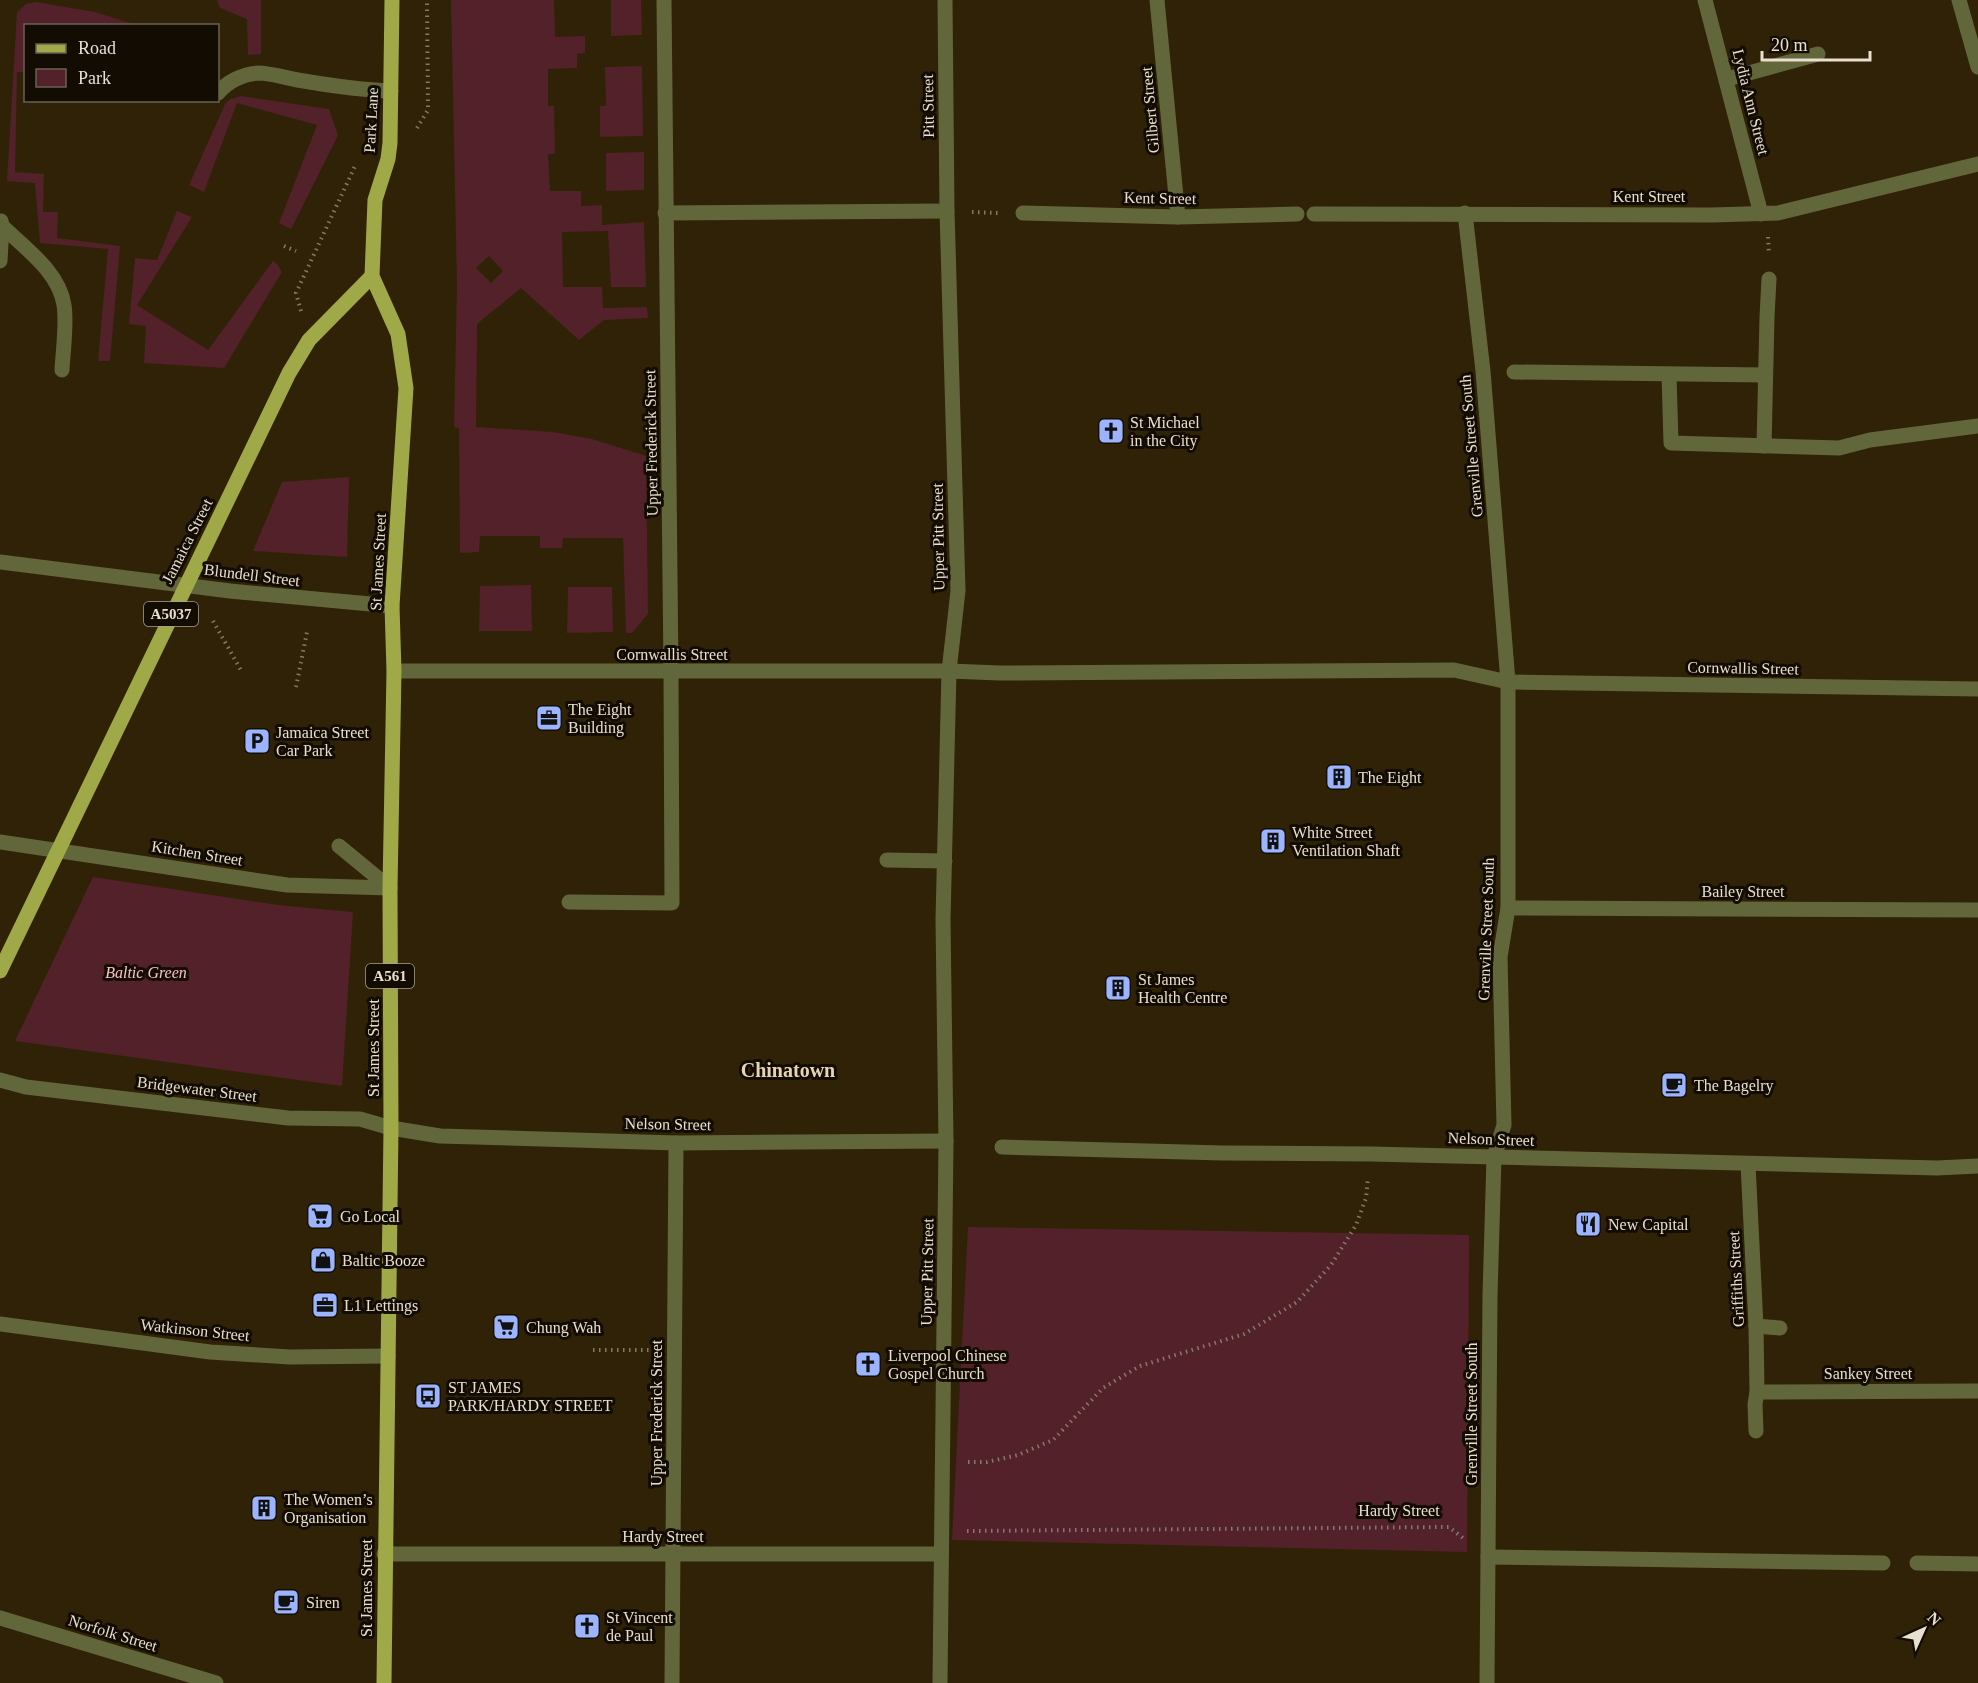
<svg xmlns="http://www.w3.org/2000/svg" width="1978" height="1683" font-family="Georgia,serif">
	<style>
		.green { fill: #52212a; fill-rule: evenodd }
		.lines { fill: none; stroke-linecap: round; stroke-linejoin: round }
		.path { stroke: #867a64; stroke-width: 4; stroke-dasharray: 1.5 4.5; stroke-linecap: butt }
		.lane { stroke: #62673b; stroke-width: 15 }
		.street { stroke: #62673b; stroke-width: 15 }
		.primary { stroke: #a0a947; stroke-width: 15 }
		.labels { text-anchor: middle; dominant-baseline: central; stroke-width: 6; stroke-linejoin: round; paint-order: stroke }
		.shield { fill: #130c03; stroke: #a9a092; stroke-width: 1.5 }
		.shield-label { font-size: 15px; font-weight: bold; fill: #e9dfd0 }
		.street-label { font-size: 16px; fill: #e9dfd0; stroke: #130c03 }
		.poi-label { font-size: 16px; fill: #e9dfd0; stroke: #130c03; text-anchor: start }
		.park-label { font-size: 16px; font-style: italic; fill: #fbc0c6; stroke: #130c03 }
		.quarter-label { font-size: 20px; font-weight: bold; fill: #e6d3b4; stroke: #130c03 }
	</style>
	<rect width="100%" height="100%" fill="#302206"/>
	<g class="green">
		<path d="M 217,0 L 261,0 L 261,54 L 248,55 L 247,19 L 220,8 Z"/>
		<path d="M 451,0 L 554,0 L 555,37 L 585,36 L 585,53 L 577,54 L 577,68 L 548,69 L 548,106 L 554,106 L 555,154 L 548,154 L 550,191 L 581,191 L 581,206 L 602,205 L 602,225 L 644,222 L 646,287 L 611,287 L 608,231 L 562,232 L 563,287 L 602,287 L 603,308 L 647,307 L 648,318 L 604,320 L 579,340 L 521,288 L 477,324 L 476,427 L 553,432 L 592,439 L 646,456 L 648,614 L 632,633 L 626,633 L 623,538 L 563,538 L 562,548 L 540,548 L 540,536 L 480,536 L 479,552 L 460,553 L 459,428 L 454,427 L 457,285 ZM 489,256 L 503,271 L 491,283 L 476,268 Z"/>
		<path d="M 611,0 L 641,0 L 642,35 L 611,36 Z"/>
		<path d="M 36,2 L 95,12 L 136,25 L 26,26 L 25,72 L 17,72 L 15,172 L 44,174 L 43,212 L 58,212 L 57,238 L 120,246 L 110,361 L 98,361 L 108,249 L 40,243 L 35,183 L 7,181 L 17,12 L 26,4 Z"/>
		<path d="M 642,66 L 643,136 L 600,137 L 600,106 L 606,106 L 605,67 Z"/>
		<path d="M 241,96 L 329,109 L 338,135 L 291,229 L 279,223 L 317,125 L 237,103 L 204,192 L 189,185 L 225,104 L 230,99 Z"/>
		<path d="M 644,152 L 644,190 L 606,191 L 606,153 Z"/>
		<path d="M 177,211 L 192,217 L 137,305 L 208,350 L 273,261 L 277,264 L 282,272 L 224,368 L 144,363 L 146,326 L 129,324 L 135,258 L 157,260 Z"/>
		<path d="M 349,477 L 347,557 L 253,551 L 282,482 Z"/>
		<path d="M 531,585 L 532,631 L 479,631 L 480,586 Z"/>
		<path d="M 568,587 L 612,587 L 613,632 L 567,633 Z"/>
		<path d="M 93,877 L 278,905 L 353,912 L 342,1086 L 15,1041 Z"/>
		<path d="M 968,1227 L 1469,1235 L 1467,1552 L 952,1540 Z"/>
	</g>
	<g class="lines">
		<g class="path">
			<path d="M 417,128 L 428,110 L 427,0"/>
			<path d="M 972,212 L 998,213"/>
			<path d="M 1768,237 L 1769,254"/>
			<path d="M 284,246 L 296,251"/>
			<path d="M 301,311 L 296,293 L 356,164"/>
			<path d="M 213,621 L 242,672"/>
			<path d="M 296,687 L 307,632"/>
			<path d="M 593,1350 L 649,1350"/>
			<path d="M 968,1462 L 987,1462 L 1018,1455 L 1053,1440 L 1103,1388 L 1140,1366 L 1244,1334 L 1297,1302 L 1331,1265 L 1356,1225 L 1366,1198 L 1368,1178"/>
			<path d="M 967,1531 L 1449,1527 L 1463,1538"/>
		</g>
		<g class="lane">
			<path d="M 1727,79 L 1818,54"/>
			<path d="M 218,93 C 227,82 242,74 258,73 C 272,73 289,79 304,81 C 333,86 362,90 391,91"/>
			<path d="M 2,226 C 25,248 59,272 64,305 C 67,323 63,351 62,370"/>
			<path d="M 0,261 L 2,226 L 1,221"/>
			<path d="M 949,671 L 1000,673 L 1454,670 L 1508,682"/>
			<path d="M 339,846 L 390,888"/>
			<path d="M 569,902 L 672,903 L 671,672"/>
			<path d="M 1756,1326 L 1780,1328"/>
			<path d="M 1756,1431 L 1755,1404 L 1757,1392"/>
		</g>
		<g class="street">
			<path d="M 664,0 L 671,672"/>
			<path d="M 1157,0 L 1178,217"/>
			<path d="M 1705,0 L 1761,214"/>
			<path d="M 1959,0 L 1978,67"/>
			<path d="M 665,213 L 947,211"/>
			<path d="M 1023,213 L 1178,217 L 1297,214"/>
			<path d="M 1465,213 L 1483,371 L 1508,682 L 1508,908 L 1500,957 L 1504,1125 L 1494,1157 L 1490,1296 L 1487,1683"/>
			<path d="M 1314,214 L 1712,215 L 1778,213 L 1978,164"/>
			<path d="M 1514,372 L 1765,375"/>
			<path d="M 1669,374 L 1671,443 L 1839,448 L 1870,440 L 1978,426"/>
			<path d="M 1764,446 L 1767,317 L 1769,279"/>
			<path d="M 0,562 L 230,591 L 392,606"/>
			<path d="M 394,671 L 949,671"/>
			<path d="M 1508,682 L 1978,689"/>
			<path d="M 0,842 L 287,885 L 390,888"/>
			<path d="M 887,860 L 945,861"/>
			<path d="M 1508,908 L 1978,910"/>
			<path d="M 0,1080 L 26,1087 L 288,1118 L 360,1119 L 391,1128 L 440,1136 L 676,1143 L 946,1141"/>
			<path d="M 1002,1147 L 1223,1153 L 1371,1154 L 1937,1168 L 1978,1166"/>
			<path d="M 1748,1164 L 1756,1326 L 1757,1392 L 1978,1391"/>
			<path d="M 0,1324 L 210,1352 L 290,1357 L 388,1356"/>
			<path d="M 384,1554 L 941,1554"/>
			<path d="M 1488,1557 L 1883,1563"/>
			<path d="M 1917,1563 L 1978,1564"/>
			<path d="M 0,1618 L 216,1683"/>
			<path d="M 672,1683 L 676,1143"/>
			<path d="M 940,1683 L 946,1141 L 943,920 L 949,671 L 958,591 L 947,211 L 945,0"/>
		</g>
		<g class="primary">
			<path d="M 0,971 L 289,373 L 309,340 L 372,276"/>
			<path d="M 384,1683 L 391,1128 L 390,888 L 394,671 L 392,606 L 406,388 L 398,334 L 372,276 L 375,200 L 388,159 L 390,143 L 392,0"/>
		</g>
	</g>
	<defs>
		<symbol id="church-square" viewBox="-11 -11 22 22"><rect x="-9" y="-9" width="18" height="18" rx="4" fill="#9cb4fd" stroke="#130c03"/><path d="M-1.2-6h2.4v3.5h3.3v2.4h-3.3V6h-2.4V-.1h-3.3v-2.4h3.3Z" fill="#111"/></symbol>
		<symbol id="office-square" viewBox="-11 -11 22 22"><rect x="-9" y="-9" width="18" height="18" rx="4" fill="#9cb4fd" stroke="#130c03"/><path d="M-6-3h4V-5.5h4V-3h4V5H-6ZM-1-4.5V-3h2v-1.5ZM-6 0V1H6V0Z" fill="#111"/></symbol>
		<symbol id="parking-square" viewBox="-11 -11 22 22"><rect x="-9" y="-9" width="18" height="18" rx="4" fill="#9cb4fd" stroke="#130c03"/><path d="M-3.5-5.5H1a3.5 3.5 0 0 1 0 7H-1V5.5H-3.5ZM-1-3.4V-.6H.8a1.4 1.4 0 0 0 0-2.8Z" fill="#111"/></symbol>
		<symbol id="building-square" viewBox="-11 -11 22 22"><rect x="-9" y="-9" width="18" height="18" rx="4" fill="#9cb4fd" stroke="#130c03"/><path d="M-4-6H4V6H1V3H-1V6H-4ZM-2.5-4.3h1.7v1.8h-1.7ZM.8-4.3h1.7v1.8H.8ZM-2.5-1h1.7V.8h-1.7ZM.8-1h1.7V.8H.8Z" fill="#111"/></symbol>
		<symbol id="cafe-square" viewBox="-11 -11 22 22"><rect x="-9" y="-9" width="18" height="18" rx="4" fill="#9cb4fd" stroke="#130c03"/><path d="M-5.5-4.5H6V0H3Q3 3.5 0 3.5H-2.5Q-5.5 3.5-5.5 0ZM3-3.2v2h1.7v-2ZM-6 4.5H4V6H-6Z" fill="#111"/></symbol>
		<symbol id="supermarket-square" viewBox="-11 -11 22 22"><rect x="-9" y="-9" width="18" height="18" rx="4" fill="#9cb4fd" stroke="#130c03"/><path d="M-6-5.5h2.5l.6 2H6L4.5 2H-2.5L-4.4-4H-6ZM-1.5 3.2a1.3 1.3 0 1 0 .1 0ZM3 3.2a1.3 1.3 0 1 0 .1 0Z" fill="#111"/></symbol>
		<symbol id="restaurant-square" viewBox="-11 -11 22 22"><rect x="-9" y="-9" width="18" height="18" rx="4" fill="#9cb4fd" stroke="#130c03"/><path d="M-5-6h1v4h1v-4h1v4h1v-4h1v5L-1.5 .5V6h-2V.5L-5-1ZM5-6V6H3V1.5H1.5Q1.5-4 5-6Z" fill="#111"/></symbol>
		<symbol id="shop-square" viewBox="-11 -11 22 22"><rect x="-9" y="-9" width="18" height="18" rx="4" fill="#9cb4fd" stroke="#130c03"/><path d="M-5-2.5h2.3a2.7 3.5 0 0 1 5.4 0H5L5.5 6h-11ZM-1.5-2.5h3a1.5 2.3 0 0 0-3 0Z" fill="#111"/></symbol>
		<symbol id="bus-square" viewBox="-11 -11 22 22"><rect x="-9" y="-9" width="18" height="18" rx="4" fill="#9cb4fd" stroke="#130c03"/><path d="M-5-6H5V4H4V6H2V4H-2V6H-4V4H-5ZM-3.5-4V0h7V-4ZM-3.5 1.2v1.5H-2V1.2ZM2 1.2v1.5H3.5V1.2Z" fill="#111"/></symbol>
	</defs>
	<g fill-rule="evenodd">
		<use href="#church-square" x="1096" y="416" width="30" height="30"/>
		<use href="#office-square" x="534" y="703" width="30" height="30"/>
		<use href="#parking-square" x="242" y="726" width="30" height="30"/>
		<use href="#building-square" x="1324" y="762" width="30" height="30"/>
		<use href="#building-square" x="1258" y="826" width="30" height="30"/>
		<use href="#building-square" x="1103" y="973" width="30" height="30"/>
		<use href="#cafe-square" x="1659" y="1070" width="30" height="30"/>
		<use href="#supermarket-square" x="305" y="1201" width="30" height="30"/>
		<use href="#restaurant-square" x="1573" y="1209" width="30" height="30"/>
		<use href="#shop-square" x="308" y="1245" width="30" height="30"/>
		<use href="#office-square" x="310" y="1290" width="30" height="30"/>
		<use href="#supermarket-square" x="491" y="1312" width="30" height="30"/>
		<use href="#church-square" x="853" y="1349" width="30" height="30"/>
		<use href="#bus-square" x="413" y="1381" width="30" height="30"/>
		<use href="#building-square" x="249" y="1493" width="30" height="30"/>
		<use href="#cafe-square" x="271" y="1587" width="30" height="30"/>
		<use href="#church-square" x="572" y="1611" width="30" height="30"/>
	</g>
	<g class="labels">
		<g class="shield">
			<rect x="144" y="602" width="54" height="24" rx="4.5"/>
			<rect x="366" y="964" width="48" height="24" rx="4.5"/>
		</g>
		<g class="shield-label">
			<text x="171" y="614">A5037</text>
			<text x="390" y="976">A561</text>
		</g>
		<g class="street-label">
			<text transform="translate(1751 102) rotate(76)">Lydia Ann Street</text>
			<text transform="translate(928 106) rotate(-91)">Pitt Street</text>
			<text transform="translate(1150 110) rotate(-95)">Gilbert Street</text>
			<text transform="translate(371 120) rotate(-87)">Park Lane</text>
			<text x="1649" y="196">Kent Street</text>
			<text transform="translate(1160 198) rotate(1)">Kent Street</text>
			<text transform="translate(651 443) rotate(-91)">Upper Frederick Street</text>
			<text transform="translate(1471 446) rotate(-95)">Grenville Street South</text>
			<text transform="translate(938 537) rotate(-91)">Upper Pitt Street</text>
			<text transform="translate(187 541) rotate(-63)">Jamaica Street</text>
			<text transform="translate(378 562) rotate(-87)">St James Street</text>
			<text transform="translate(252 575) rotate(7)">Blundell Street</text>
			<text x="672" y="654">Cornwallis Street</text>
			<text transform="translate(1743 668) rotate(1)">Cornwallis Street</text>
			<text transform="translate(197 853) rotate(9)">Kitchen Street</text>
			<text x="1743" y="891">Bailey Street</text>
			<text transform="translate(1486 929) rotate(-88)">Grenville Street South</text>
			<text transform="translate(373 1048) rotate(-90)">St James Street</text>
			<text transform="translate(197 1089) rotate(7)">Bridgewater Street</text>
			<text transform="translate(668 1124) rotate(1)">Nelson Street</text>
			<text transform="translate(1491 1139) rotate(2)">Nelson Street</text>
			<text transform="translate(927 1272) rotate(-89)">Upper Pitt Street</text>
			<text transform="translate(1736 1279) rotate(-93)">Griffiths Street</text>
			<text transform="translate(195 1330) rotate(6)">Watkinson Street</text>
			<text x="1868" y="1373">Sankey Street</text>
			<text transform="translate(656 1413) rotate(-90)">Upper Frederick Street</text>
			<text transform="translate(1471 1414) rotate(-90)">Grenville Street South</text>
			<text x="1399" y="1510">Hardy Street</text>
			<text x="663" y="1536">Hardy Street</text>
			<text transform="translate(366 1588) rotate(-90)">St James Street</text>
			<text transform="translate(113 1633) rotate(17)">Norfolk Street</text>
		</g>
		<g class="poi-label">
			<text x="1130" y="422">St Michael<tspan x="1130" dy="18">in the City</tspan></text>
			<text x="568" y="709">The Eight<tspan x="568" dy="18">Building</tspan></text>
			<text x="276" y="732">Jamaica Street<tspan x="276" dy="18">Car Park</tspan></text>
			<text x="1358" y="777">The Eight</text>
			<text x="1292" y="832">White Street<tspan x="1292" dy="18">Ventilation Shaft</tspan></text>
			<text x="1138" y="979">St James<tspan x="1138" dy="18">Health Centre</tspan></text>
			<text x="1694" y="1085">The Bagelry</text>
			<text x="340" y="1216">Go Local</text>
			<text x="1608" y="1224">New Capital</text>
			<text x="342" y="1260">Baltic Booze</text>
			<text x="344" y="1305">L1 Lettings</text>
			<text x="526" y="1327">Chung Wah</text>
			<text x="888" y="1355">Liverpool Chinese<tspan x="888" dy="18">Gospel Church</tspan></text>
			<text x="448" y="1387">ST JAMES<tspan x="448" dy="18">PARK/HARDY STREET</tspan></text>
			<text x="284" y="1499">The Women’s<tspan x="284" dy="18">Organisation</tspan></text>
			<text x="306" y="1602">Siren</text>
			<text x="606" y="1617">St Vincent<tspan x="606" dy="18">de Paul</tspan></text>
		</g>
		<g class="park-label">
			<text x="146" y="972">Baltic Green</text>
		</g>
		<g class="quarter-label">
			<text x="788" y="1070">Chinatown</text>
		</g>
	</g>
	<rect x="24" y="24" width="195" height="78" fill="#130c03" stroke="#696055" stroke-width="1.5"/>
	<rect x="36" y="44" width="30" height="9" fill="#a0a947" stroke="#696055" stroke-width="1.5"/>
	<text x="78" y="54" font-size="18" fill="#e9dfd0">Road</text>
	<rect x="36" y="69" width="30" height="18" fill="#52212a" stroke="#696055" stroke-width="1.5"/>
	<text x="78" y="84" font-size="18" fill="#e9dfd0">Park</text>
	<g transform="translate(1924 1629) rotate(45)" stroke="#130c03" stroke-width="4.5" paint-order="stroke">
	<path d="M0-4.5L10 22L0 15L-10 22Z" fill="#e9dfd0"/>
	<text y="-9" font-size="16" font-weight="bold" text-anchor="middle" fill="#e9dfd0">N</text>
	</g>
	<path d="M1762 51v9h108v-9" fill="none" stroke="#e9dfd0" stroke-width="3"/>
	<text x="1771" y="51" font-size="18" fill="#e9dfd0" stroke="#130c03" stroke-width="4.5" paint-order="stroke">20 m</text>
</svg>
